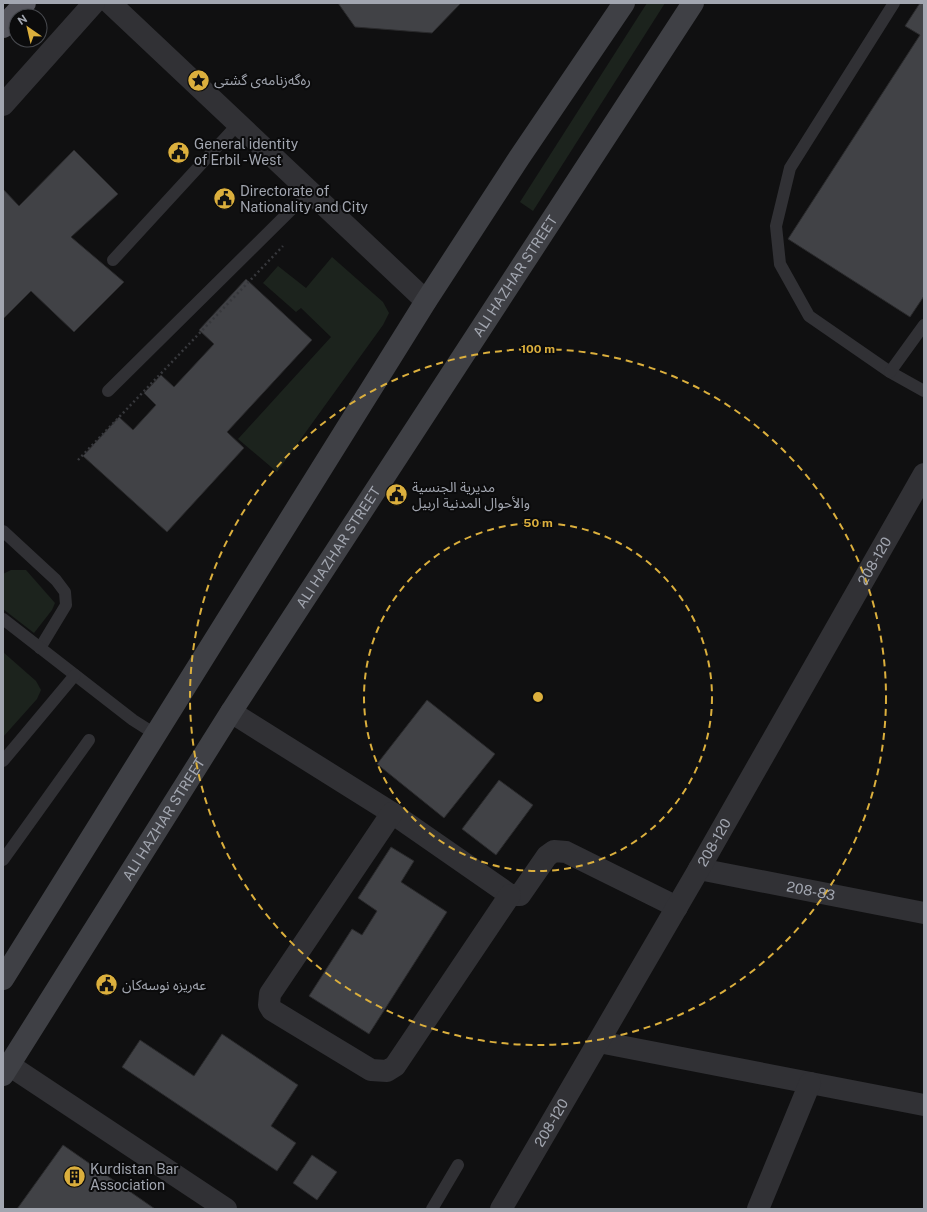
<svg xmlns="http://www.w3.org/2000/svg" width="927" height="1212" font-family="'Public Sans','Noto Sans Arabic',sans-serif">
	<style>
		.green { fill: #1c231d }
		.building { fill: #414246; stroke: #2a2a2c }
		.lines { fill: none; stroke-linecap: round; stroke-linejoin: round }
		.path { stroke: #37383c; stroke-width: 2.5; stroke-dasharray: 2 3; stroke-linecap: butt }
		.service { stroke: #313135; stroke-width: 12 }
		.minor { stroke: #313135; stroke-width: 22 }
		.tertiary { stroke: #313135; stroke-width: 22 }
		.secondary { stroke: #3f4045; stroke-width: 22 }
		.trunk { stroke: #56565d; stroke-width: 22 }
		.ring { fill: none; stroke: #dbaf3d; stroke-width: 2; stroke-dasharray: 7 5 }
		.labels { text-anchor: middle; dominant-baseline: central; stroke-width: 4; stroke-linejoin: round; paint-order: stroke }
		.poi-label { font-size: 14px; fill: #a2a6b0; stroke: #0b0b0c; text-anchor: start }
		.street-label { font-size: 14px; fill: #a2a6b0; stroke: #0b0b0c }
		.centre { fill: #dbaf3d; stroke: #0b0b0c; stroke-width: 2 }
		.ring-label { font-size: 12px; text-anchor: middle; font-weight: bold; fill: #dbaf3d; stroke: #0b0b0c; stroke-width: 4; stroke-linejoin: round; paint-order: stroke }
	</style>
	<rect width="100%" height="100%" fill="#101011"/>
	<g class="green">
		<path d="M 647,3 L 665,3 L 533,211 L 520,202 Z"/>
		<path d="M 332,257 L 383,302 L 389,313 L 383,325 L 277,472 L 238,439 L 331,337 L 301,308 L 296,312 L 263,283 L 278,266 L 306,288 Z"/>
		<path d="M 11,570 L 26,570 L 55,603 L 52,610 L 34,633 L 3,609 L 3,574 Z"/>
		<path d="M 3,652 L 36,681 L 41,690 L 37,699 L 3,737 Z"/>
	</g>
	<g class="building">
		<path d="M 338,3 L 461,3 L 432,33 L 355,27 Z"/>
		<path d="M 920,3 L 924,3 L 924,296 L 910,317 L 788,239 L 920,35 L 905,26 Z"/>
		<path d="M 74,150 L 118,194 L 71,237 L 124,282 L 74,332 L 31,291 L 3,319 L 3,189 L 19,206 Z"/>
		<path d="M 246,279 L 312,340 L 227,432 L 244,448 L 167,532 L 83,456 L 119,417 L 133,430 L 156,405 L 144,393 L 161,375 L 174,387 L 214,344 L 199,330 Z"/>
		<path d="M 427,700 L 495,754 L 444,818 L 377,764 Z"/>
		<path d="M 499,780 L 533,805 L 496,855 L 462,829 Z"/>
		<path d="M 391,847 L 414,861 L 401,882 L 447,912 L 369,1034 L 309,996 L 352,929 L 362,935 L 377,911 L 358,898 Z"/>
		<path d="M 222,1034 L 298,1085 L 271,1126 L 296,1143 L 277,1171 L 122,1067 L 140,1040 L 194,1076 Z"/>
		<path d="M 63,1145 L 155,1209 L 17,1209 Z"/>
		<path d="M 312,1155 L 337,1172 L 317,1200 L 293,1183 Z"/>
	</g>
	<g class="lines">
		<path class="path" d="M 78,460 L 283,246"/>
		<g class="service">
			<path d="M 894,3 L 790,168 L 776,226 L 780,264 L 809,316 L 890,372 L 924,391"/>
			<path d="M 113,260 L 238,124"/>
			<path d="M 890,372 L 924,325"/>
			<path d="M 108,391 L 294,207 L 313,195"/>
			<path d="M 3,531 L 56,580 L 65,592 L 66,605 L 40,648"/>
			<path d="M 3,619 L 133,720 L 155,734"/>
			<path d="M 3,761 L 75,675"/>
			<path d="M 3,860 L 89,740"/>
			<path d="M 432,1209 L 458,1165"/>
		</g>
		<g class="minor">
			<path d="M 110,3 L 426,301"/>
			<path d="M 231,712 L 392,813 L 510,895 L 520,895 L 547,856 L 554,851 L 566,852 L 677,907"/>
			<path d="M 392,813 L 270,994 L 269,1005 L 272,1010 L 371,1070 L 387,1071 L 395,1066 L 510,895"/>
			<path id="s1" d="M 699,869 L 924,913"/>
			<path d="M 599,1042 L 924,1105"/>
			<path d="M 9,1065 L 226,1209"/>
			<path id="s2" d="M 501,1209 L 699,869 L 924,474"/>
			<path d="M 758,1209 L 810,1083"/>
		</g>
		<path class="tertiary" d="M 3,105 L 94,3"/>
		<g class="secondary">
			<path d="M 3,979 L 426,301 L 519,158 L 624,3"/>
			<path id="s3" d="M 3,1075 L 231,712 L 693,3"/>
		</g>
		<path class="trunk" d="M 3,27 L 25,3"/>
	</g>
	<g class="ring">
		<circle cx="538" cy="697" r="174"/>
		<circle cx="538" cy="697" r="348"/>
	</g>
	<defs>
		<symbol id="sight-disc" viewBox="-11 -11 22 22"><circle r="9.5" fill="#dbaf3d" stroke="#0b0b0c"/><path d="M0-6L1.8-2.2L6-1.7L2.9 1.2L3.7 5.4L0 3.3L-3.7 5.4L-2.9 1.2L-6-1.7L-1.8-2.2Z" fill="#111"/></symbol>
		<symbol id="civic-disc" viewBox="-11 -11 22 22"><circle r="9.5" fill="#dbaf3d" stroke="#0b0b0c"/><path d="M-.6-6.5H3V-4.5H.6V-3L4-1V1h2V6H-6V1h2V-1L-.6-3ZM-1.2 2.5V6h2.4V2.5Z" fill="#111"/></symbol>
		<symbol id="building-disc" viewBox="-11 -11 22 22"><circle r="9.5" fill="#dbaf3d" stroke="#0b0b0c"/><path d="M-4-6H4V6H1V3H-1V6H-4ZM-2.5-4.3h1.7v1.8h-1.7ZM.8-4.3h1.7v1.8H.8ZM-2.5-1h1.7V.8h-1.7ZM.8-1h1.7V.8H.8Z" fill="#111"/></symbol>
	</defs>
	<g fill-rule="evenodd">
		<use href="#sight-disc" x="186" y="68" width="25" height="25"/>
		<use href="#civic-disc" x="166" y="140" width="25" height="25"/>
		<use href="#civic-disc" x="212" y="186" width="25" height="25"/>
		<use href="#civic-disc" x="384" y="482" width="25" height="25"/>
		<use href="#civic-disc" x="94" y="972" width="25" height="25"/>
		<use href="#building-disc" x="62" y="1164" width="25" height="25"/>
	</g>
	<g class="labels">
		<g class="poi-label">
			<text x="214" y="80">رەگەزنامەی گشتی</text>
			<text x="194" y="144">General identity<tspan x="194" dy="16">of Erbil - West</tspan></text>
			<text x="240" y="191">Directorate of<tspan x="240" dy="16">Nationality and City</tspan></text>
			<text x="412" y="487">مديرية الجنسية<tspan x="412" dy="16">والأحوال المدنية اربيل</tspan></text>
			<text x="122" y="985">عەریزە نوسەکان</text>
			<text x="90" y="1169">Kurdistan Bar<tspan x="90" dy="16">Association</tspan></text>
		</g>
		<g class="street-label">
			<text stroke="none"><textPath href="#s3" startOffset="949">ALI HAZHAR STREET</textPath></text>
			<text stroke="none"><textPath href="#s3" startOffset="625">ALI HAZHAR STREET</textPath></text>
			<text stroke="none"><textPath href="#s2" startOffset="748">208-120</textPath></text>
			<text stroke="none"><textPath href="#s3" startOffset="302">ALI HAZHAR STREET</textPath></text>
			<text stroke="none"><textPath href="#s2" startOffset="424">208-120</textPath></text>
			<text stroke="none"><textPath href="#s1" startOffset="114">208-83</textPath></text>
			<text stroke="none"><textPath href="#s2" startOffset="100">208-120</textPath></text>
		</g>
	</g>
	<circle cx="538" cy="697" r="6" class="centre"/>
	<g class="ring-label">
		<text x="538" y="353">100 m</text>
		<text x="538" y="527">50 m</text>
	</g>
	<rect width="927" height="1212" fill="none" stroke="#a2a6b0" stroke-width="8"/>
	<g transform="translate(28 28) rotate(326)"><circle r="19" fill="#0b0b0c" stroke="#47494e"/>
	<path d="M0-3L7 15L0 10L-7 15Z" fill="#dbaf3d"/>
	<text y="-6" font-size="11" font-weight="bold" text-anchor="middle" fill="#a2a6b0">N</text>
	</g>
</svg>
